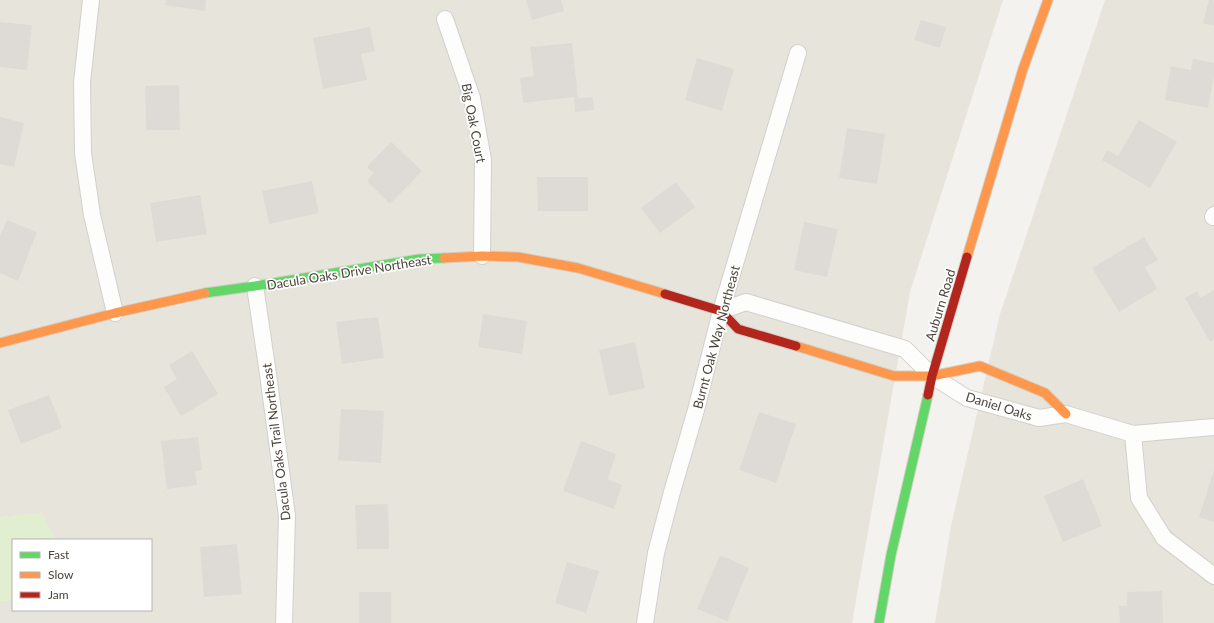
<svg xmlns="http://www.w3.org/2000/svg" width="1214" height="623" font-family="Lato,sans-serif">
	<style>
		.residential { fill: #e7e4dc }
		.green { fill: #e1eecf }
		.building { fill: #dedbd6 }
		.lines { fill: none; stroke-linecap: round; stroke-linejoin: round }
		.street-casing { stroke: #d2d0cb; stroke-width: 18 }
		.fast-casing { stroke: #d3cfc5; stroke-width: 11 }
		.slow-casing { stroke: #d3cfc5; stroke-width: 11 }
		.jam-casing { stroke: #d3cfc5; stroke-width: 11 }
		.street { stroke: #fdfdfc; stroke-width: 16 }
		.fast { stroke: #63d668; stroke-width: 9 }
		.slow { stroke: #ff974d; stroke-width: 9 }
		.jam { stroke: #b3261e; stroke-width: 9 }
		.labels { text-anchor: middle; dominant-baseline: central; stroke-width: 3.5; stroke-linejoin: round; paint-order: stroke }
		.street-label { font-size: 13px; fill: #4b4439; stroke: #fff }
	</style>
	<rect width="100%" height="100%" fill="#f4f2ee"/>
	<g class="residential">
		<path d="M 0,0 L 1003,0 L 910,292 L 852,623 L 0,623 L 0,601 L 13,601 L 13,610 L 151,610 L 151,540 L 55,540 L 42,513 L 0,517 Z"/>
		<path d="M 1105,0 L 1214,0 L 1214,623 L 935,623 L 951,526 L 1000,314 Z"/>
	</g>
	<path class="green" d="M 42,513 L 55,540 L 13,540 L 13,601 L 0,601 L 0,517 Z"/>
	<g class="building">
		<path d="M 166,0 L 206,0 L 205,11 L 165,5 Z"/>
		<path d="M 526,0 L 561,0 L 564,11 L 532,20 Z"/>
		<path d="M 1209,0 L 1214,0 L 1214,26 L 1203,23 Z"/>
		<path d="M 921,20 L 946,27 L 940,48 L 914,40 Z"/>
		<path d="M 0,22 L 32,25 L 27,70 L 0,67 Z"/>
		<path d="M 370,27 L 375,51 L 361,54 L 367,80 L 323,89 L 313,38 Z"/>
		<path d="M 572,43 L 578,98 L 593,97 L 594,110 L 575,112 L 574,97 L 523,103 L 520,78 L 534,76 L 530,47 Z"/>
		<path d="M 697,58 L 734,69 L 722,111 L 685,100 Z"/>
		<path d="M 1193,59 L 1214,63 L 1214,75 L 1208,108 L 1165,100 L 1171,66 L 1191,70 Z"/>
		<path d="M 179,85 L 180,130 L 146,130 L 145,86 Z"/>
		<path d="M 0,117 L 24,123 L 14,167 L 0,164 Z"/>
		<path d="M 1139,120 L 1177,142 L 1150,188 L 1102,160 L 1107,150 L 1118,156 Z"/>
		<path d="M 847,128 L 885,134 L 877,184 L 839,178 Z"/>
		<path d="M 391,142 L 422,171 L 390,204 L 367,181 L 374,173 L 367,167 Z"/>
		<path d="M 537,177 L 588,177 L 588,211 L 538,211 Z"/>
		<path d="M 312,181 L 319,213 L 269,224 L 262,191 Z"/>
		<path d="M 676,182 L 695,207 L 660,233 L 641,208 Z"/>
		<path d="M 200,195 L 207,234 L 156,242 L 150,203 Z"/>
		<path d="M 7,220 L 37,232 L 18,281 L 0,273 L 0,236 Z"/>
		<path d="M 804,222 L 838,229 L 827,277 L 794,270 Z"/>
		<path d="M 1144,237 L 1158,260 L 1145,267 L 1157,289 L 1119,312 L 1092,268 Z"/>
		<path d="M 1214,290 L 1214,340 L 1210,342 L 1185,298 L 1197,291 L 1200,298 Z"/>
		<path d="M 483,314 L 527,321 L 522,354 L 478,347 Z"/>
		<path d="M 378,317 L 384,358 L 342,364 L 336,322 Z"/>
		<path d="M 635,342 L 645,388 L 609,396 L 599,350 Z"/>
		<path d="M 192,351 L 218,394 L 181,416 L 164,387 L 177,379 L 169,365 Z"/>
		<path d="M 49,395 L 62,428 L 21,444 L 8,410 Z"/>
		<path d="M 341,409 L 384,411 L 381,463 L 338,460 Z"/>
		<path d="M 759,412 L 796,424 L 776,483 L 739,470 Z"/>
		<path d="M 198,437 L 202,470 L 195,471 L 197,485 L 167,489 L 161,441 Z"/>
		<path d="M 581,441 L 616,454 L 608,479 L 622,485 L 614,509 L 563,491 Z"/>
		<path d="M 1214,470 L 1214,522 L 1199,517 Z"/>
		<path d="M 1083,479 L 1102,526 L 1063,542 L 1044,496 Z"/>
		<path d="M 388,504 L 389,549 L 357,549 L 355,505 Z"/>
		<path d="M 237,544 L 242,594 L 204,597 L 200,547 Z"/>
		<path d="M 720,555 L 749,568 L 727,621 L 697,609 Z"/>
		<path d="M 567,562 L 599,571 L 586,613 L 555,603 Z"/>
		<path d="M 1162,591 L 1163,623 L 1120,623 L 1119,606 L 1127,606 L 1127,592 Z"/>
		<rect x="359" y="592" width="32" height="31"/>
	</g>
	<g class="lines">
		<defs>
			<g id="street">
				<path d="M 91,0 L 82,82 L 83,153 L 92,215 L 115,313"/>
				<path d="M 445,19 L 472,98 L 483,160 L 482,256"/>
				<path d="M 1213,217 L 1214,215"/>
				<path d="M 255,286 L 268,374 L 287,516 L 284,623"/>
				<path d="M 721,311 L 746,302 L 905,349 L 932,376 L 967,398 L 1039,418 L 1066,414 L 1133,434 L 1214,427"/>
				<path d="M 1133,434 L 1139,498 L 1164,538 L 1214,576"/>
				<path d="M 645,623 L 656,553 L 672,492 L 696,410 L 721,311 L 798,53"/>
			</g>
			<g id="fast">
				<path d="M 205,293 L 255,286 L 419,259 L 444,258"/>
				<path d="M 879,623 L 891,555 L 928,395"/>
			</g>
			<g id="slow">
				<path d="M 967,257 L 1023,69 L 1048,0"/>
				<path d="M 444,258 L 482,256 L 518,257 L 578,268 L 665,294"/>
				<path d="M 0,343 L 115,313 L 205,293"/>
				<path d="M 796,346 L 894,376 L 932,376 L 980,366 L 1045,393 L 1066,414"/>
			</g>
			<g id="jam">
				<path d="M 665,294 L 721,311 L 738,329 L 796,346"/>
				<path d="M 928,395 L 932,376 L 967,257"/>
			</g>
		</defs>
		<use href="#street" class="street-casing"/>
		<use href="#fast" class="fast-casing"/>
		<use href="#slow" class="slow-casing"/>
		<use href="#jam" class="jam-casing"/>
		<use href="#street" class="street"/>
		<use href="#fast" class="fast"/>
		<use href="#slow" class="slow"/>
		<use href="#jam" class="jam"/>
	</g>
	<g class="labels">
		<g class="street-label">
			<text transform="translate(474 123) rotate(79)">Big Oak Court</text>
			<text transform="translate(349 272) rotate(-9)">Dacula Oaks Drive Northeast</text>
			<text transform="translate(940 305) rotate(-73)">Auburn Road</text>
			<text transform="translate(716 337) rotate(-75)">Burnt Oak Way Northeast</text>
			<text transform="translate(999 406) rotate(17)">Daniel Oaks</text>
			<text transform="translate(276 442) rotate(-97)">Dacula Oaks Trail Northeast</text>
		</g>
	</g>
	<rect x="12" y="539" width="140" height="72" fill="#ffffff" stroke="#b7b4b0"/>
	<rect x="20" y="552" width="20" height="6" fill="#63d668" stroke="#b7b4b0"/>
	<text x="48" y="559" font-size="12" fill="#4b4439">Fast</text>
	<rect x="20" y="572" width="20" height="6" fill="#ff974d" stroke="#b7b4b0"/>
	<text x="48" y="579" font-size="12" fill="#4b4439">Slow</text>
	<rect x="20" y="592" width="20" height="6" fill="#b3261e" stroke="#b7b4b0"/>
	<text x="48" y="599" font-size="12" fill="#4b4439">Jam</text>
</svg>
